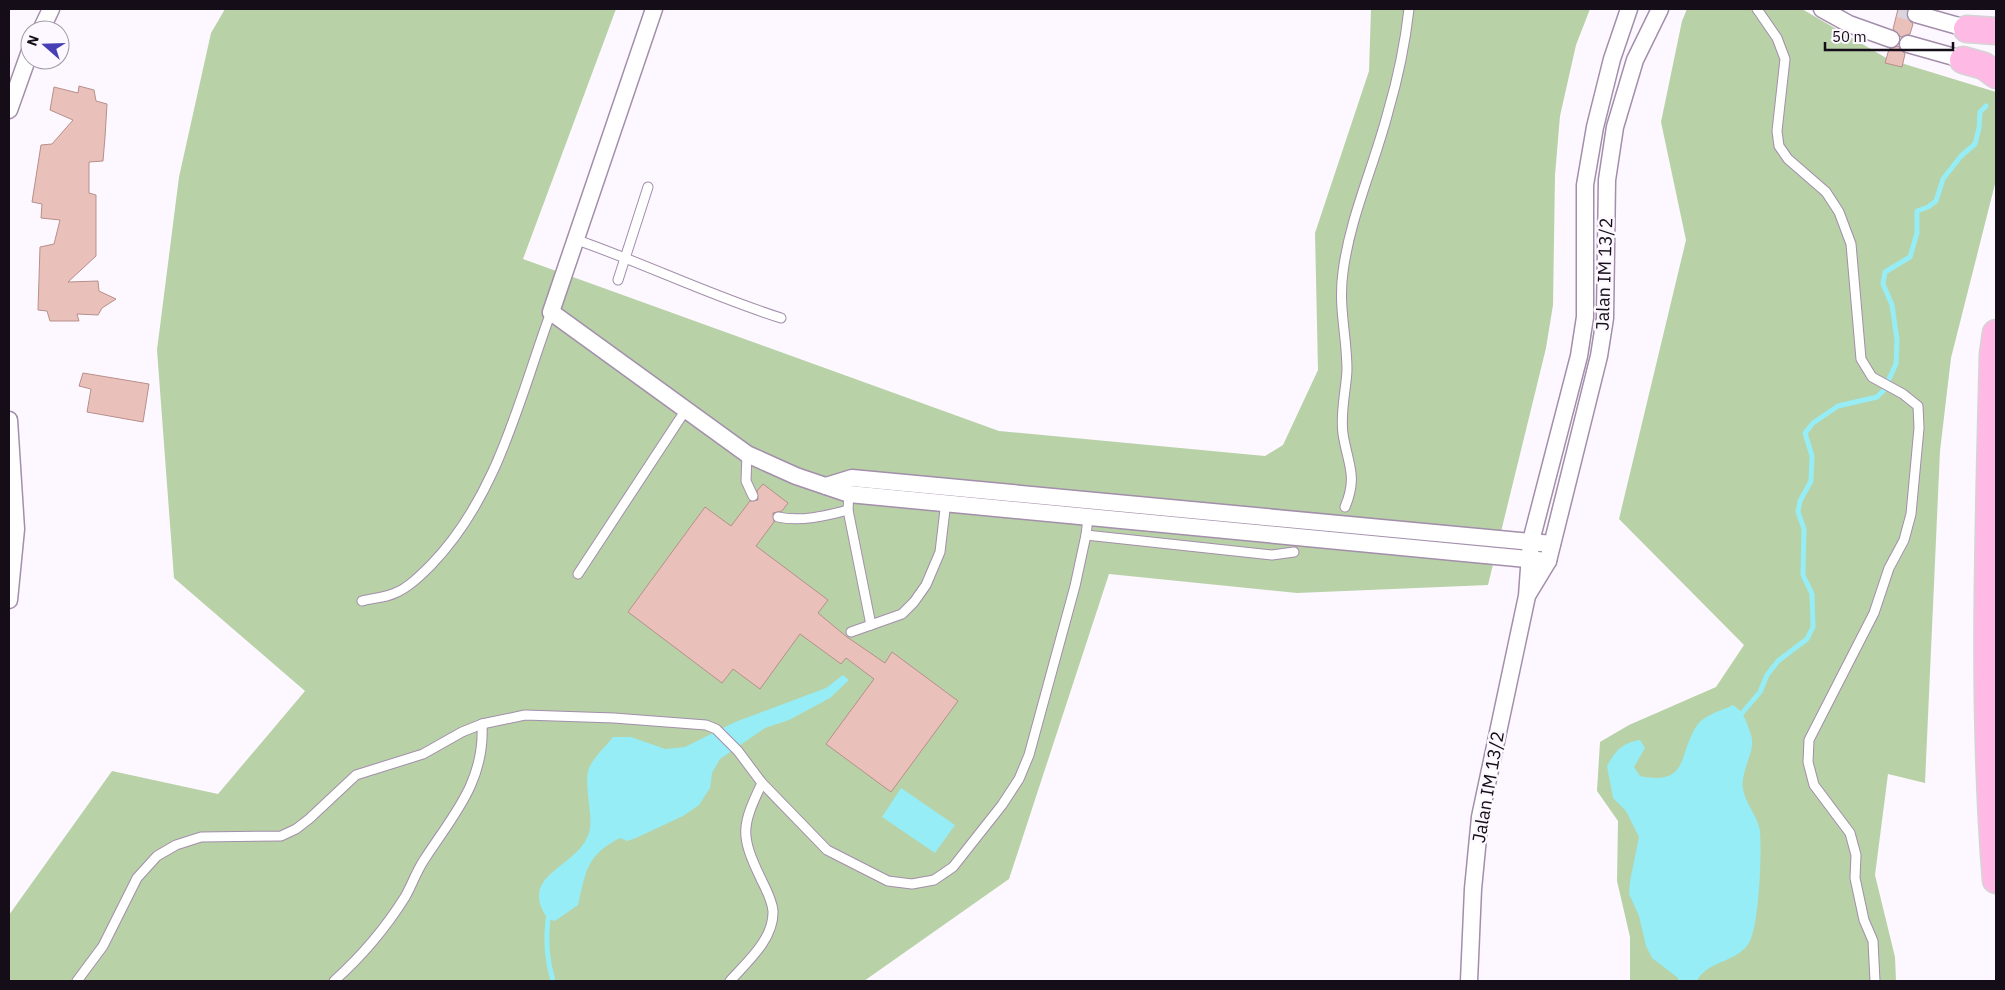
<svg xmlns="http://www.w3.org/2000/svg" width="2005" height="990" font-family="'IBM Plex Sans',sans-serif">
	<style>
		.grass { fill: #b8d1a7 }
		.water { fill: #96edf5 }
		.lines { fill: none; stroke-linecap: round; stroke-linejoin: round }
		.stream { stroke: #96edf5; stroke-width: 5 }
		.building { fill: #eac0bb; stroke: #b78f8a }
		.street-tunnel { stroke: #dad5dc; stroke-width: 16; stroke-dasharray: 16 8; stroke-linecap: butt }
		.lane-casing { stroke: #a38eab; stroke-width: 11 }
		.street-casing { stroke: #a38eab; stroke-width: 19 }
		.primary-casing { stroke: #d5d4d5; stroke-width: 29 }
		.lane { stroke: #fff; stroke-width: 9 }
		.street { stroke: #fff; stroke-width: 16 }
		.primary { stroke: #febae4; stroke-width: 26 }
		.labels { text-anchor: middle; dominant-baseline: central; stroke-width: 5; stroke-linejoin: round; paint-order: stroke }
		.street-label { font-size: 18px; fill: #150e18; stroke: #fdf8ff }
	</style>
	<rect width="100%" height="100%" fill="#fdf8ff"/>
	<g class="grass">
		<path d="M 225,9 L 616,9 L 523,259 L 999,431 L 1265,456 L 1283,445 L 1318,370 L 1315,233 L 1369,71 L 1371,9 L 1590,9 L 1576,45 L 1560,116 L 1555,175 L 1553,305 L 1546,348 L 1488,585 L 1297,593 L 1109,574 L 1009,879 L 864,981 L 9,981 L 9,915 L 112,771 L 218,794 L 305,691 L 174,578 L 157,350 L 179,177 L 211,33 Z"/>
		<path d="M 1687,9 L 1802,9 L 1888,59 L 1996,92 L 1996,180 L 1951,358 L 1940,451 L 1925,783 L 1888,774 L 1875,875 L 1895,957 L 1896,981 L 1630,981 L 1630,937 L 1617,881 L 1618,821 L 1597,791 L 1600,742 L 1629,725 L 1716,687 L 1744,645 L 1619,519 L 1686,240 L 1661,122 L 1682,21 Z"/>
	</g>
	<g class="water">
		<path d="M 843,675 L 849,680 L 830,698 L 789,720 L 765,728 L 720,759 L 712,773 L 710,788 L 699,805 L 683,816 L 636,838 L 627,841 L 620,838 C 586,855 586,872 578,905 L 555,921 L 548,919 C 516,874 578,868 589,833 C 594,817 583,783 589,768 C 594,757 606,746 613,737 L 631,737 L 665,749 L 685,747 L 735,722 L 826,688 Z"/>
		<path d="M 1733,705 C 1742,711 1744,715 1748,726 C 1749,730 1752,736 1752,740 C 1754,753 1740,773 1743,789 C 1745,803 1758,816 1760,831 C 1762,853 1759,923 1750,941 C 1739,963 1707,960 1697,981 L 1678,981 L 1678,978 L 1652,958 L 1646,946 L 1639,916 L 1629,894 L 1630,881 L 1639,837 L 1626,811 L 1613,798 L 1607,766 C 1616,750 1622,743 1640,740 L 1645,748 L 1634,767 L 1640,776 C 1691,787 1678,750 1698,724 C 1705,715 1723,710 1733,705 Z"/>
		<path d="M 901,788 L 955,825 L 935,853 L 882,817 Z"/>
	</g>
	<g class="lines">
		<g class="stream">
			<path d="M 1743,712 L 1760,692 L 1767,675 L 1778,661 L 1807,639 L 1813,627 L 1812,594 L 1803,575 L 1804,529 L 1798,512 L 1800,501 L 1811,481 L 1812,456 L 1805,433 L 1813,423 L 1838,406 L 1877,397 L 1884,390 L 1896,364 L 1897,340 L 1892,305 L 1883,284 L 1885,272 L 1910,257 L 1917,233 L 1917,211 L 1928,207 L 1936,201 L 1943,179 L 1961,156 L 1975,144 L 1979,128 L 1980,112 L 1986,106"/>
			<path d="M 548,919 C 545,942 547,960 553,981"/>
		</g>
	</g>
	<g class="building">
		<path d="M 1898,9 L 1908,9 L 1906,17 L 1913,24 L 1910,34 L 1901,37 L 1893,29 Z"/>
		<path d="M 1898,46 L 1905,54 L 1902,67 L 1885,63 L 1889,49 Z"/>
		<path d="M 79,86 L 94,90 L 96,101 L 107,104 L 105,137 L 103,161 L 89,162 L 89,193 L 96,195 L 96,256 L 68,282 L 98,281 L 99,291 L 116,299 L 102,308 L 98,315 L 77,314 L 79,321 L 50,321 L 47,311 L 38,310 L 40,247 L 54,244 L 60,220 L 41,218 L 42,204 L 32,202 L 41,145 L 52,144 L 73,120 L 50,110 L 54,87 L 78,93 Z"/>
		<path d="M 83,373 L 149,384 L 143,422 L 87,412 L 91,389 L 79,386 Z"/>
		<path d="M 763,484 L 788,503 L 782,511 L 773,513 L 774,522 L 756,546 L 828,600 L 818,613 L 847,637 L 885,663 L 892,652 L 958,701 L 891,792 L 826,744 L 874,679 L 846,658 L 841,664 L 800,634 L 760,689 L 733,669 L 722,683 L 628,612 L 705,507 L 731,526 L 750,501 L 758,500 L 757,491 Z"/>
	</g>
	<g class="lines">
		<path class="street-tunnel" d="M 1899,9 L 1916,14"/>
		<defs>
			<g id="lane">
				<path d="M 1757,9 L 1777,38 L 1785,59 L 1777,131 L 1779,146 L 1788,159 L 1826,192 L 1839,212 L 1851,244 L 1861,359 L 1872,377 L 1903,394 L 1918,406 L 1919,428 L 1911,514 L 1904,540 L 1889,568 L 1874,613 L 1809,740 L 1808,762 L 1814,785 L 1850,833 L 1856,855 L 1855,878 L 1864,920 L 1873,941 L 1875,981"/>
				<path d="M 577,240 C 646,264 711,296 781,318"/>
				<path d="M 618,280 L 648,187"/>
				<path d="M 747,454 L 746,481 L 753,496"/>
				<path d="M 849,492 L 848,510 L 871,625"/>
				<path d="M 1345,507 C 1358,476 1348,465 1343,434 C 1340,412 1346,391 1347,370 C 1347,336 1338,307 1343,272 C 1350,217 1374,166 1388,112 C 1398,78 1405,44 1409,9"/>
				<path d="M 778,517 C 800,522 826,516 848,510"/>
				<path d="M 1086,535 L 1272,555 L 1294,552"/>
				<path d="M 578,574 L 685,411"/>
				<path d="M 362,601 C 372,598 385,598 395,593 C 408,588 421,575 431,565 C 498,496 519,399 551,312"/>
				<path d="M 851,632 L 902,614 L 914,602 L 926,585 L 940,552 L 946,501"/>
				<path d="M 77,981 L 103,946 L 137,878 L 157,856 L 176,845 L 201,837 L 281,836 L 296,829 L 309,819 L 356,775 L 423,754 L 462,732 L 482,724 L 525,715 L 614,718 L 706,725 L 716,729 L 738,751 L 762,783 L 827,850 L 888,881 L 912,884 L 934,880 L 953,867 L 1002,805 L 1019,779 L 1029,755 L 1075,586 L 1086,535 L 1088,518"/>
				<path d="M 334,981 C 362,956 385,929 405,897 C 412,885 416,872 424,860 C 453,815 485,782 482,724"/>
				<path d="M 730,981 C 747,962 774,939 773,911 C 772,900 766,889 761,879 C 740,835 741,827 762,783"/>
			</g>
			<g id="street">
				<path d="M 654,9 L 551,312 L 747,454 L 796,476 L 849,494 L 1548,561"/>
				<path d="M 1822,9 L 1849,24 L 1891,39"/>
				<path d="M 1916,14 L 1976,31"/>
				<path d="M 41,30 L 51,9"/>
				<path d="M 1908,44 L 1972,62"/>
				<path d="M 9,110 L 30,51"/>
				<path d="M 9,420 L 16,529 L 9,600"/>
				<path d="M 826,486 L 852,478 L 1552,544"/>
				<path d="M 1528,594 L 1548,561 L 1599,356 L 1605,318 L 1607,180 L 1615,127 L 1635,60 L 1660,9"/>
				<path d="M 1469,981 L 1473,889 L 1480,817 L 1527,596 L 1531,541 L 1579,356 L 1585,317 L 1585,185 L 1595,127 L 1612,59 L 1629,9"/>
			</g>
			<g id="primary">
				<path d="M 1967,29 L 1996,31"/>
				<path d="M 1963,60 L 1984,66 L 1996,75"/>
				<path d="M 1996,333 L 1993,354 C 1989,529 1982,705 1996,880"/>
			</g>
		</defs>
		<use href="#lane" class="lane-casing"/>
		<use href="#street" class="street-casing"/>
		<use href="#primary" class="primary-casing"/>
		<use href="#lane" class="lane"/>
		<use href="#street" class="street"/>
		<use href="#primary" class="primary"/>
	</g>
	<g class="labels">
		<g class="street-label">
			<text transform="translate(1604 274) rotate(-88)">Jalan IM 13/2</text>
			<text transform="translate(1488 787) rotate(-80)">Jalan IM 13/2</text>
		</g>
	</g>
	<rect width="2005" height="990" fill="none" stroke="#150e18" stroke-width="20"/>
	<g transform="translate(45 45) rotate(290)"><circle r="24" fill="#fdf8ff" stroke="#a09aa3"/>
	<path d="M0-4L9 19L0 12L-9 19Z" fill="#473fb6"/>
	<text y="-8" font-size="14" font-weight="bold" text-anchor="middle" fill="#150e18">N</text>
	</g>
	<path d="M1825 42v8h128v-8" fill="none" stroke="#150e18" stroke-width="2.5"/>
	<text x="1832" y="42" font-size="15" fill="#150e18" stroke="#fdf8ff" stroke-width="4" paint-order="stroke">50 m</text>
</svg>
